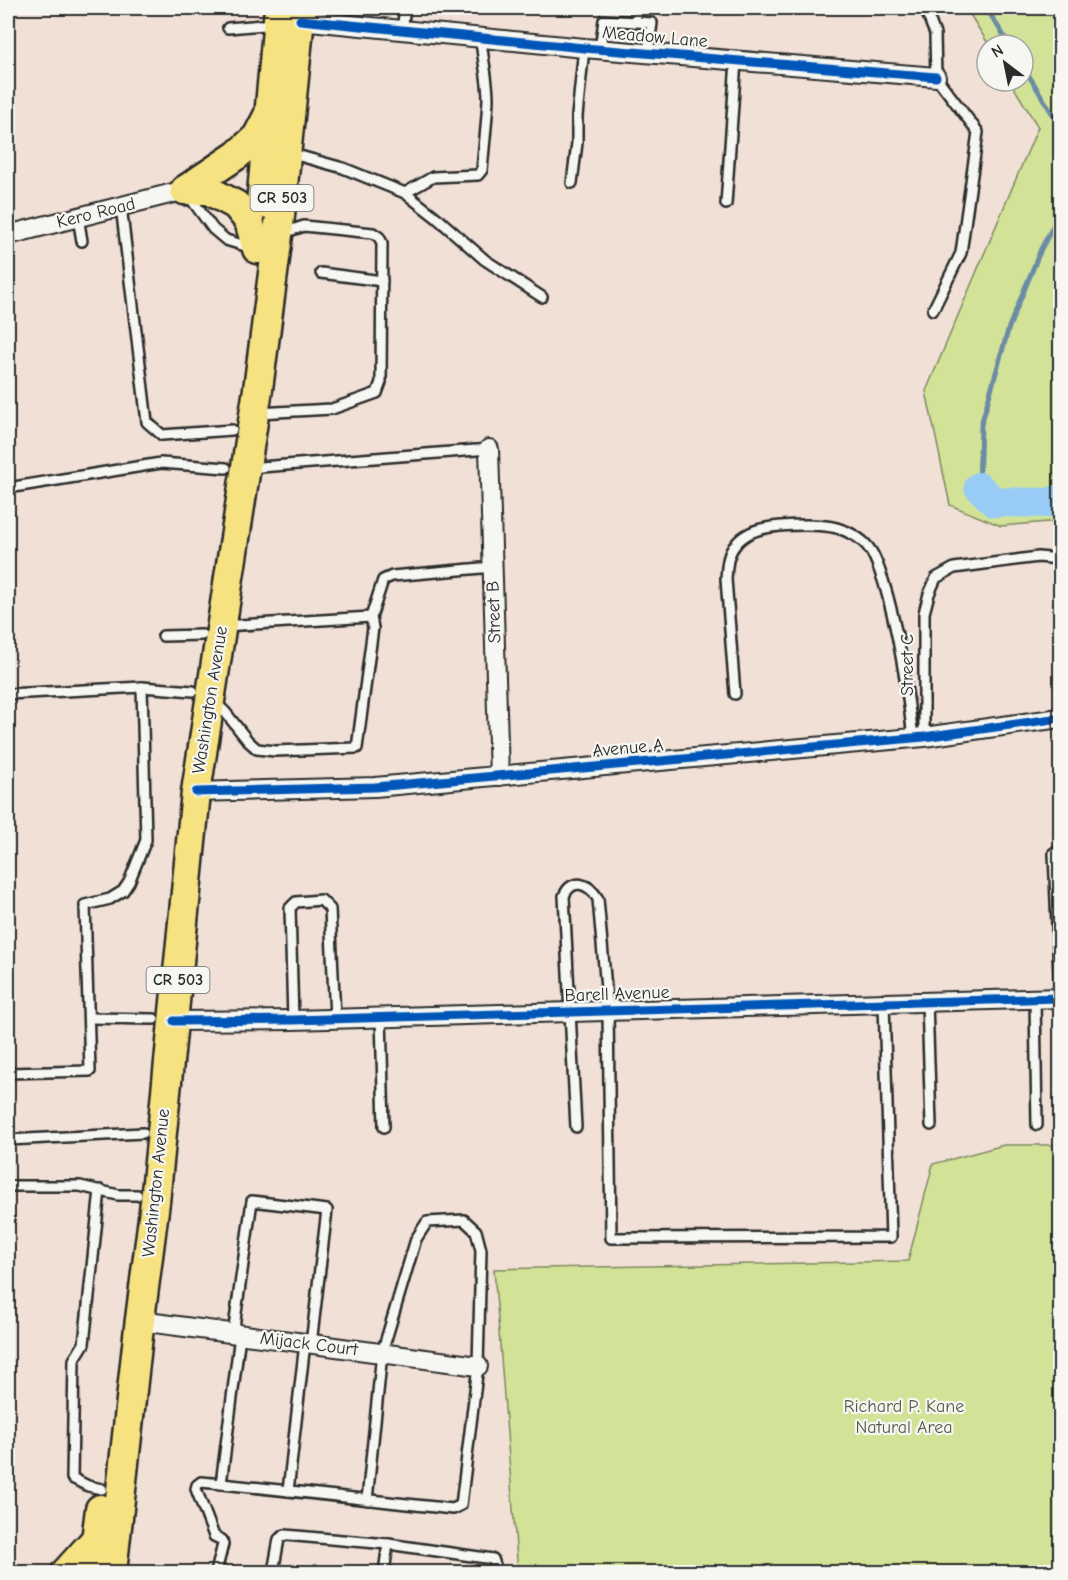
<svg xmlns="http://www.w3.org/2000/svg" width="1068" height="1580" viewBox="0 0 1068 1580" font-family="'Comic Neue',sans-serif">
<rect width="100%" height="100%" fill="#f0e0d6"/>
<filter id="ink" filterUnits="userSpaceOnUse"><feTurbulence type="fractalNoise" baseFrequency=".0167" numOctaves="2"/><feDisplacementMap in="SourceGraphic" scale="12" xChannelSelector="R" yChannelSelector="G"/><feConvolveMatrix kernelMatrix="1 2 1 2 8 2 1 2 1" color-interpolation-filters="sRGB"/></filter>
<g filter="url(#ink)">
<g fill="#d2e397" stroke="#7e8761" stroke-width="1.5">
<polygon points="966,8 1060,8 1060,521 1001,526 950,505 926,391 1038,127 1010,81 1023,81 1023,45 989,45"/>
<polygon points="1004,1145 1060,1145 1060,1572 518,1572 494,1269 908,1261 933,1164"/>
</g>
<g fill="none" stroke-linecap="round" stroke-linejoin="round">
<g stroke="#6c8ca5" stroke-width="5">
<polyline points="986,8 1010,45"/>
<polyline points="1023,66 1060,126"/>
<polyline points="979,487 981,425 1009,327 1041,249 1060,213"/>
</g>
<polyline stroke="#98ccf6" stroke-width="30" points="979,487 994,502 1047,503 1060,499"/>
<defs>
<g id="lane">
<polyline points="925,8 935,34 936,77 978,132 961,253 933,310"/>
<polyline points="635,22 637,8"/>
<polyline points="228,28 275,24"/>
<polyline points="402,30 405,8"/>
<polyline points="600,49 604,20 652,23 648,53"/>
<path d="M289,153L343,168L405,193L433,177L478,175L482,170C484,146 487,122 488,99C488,78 482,58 481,38"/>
<polyline points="572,183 577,143 577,116 584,48"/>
<polyline points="405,193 437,218 485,260 542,297"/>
<polyline points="189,196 213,229 226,240 252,248"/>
<polyline points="726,204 736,61"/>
<polyline points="121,206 147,422 162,435 232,430"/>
<polyline points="78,217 82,241"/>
<polyline points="321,273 382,281"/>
<polyline points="258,413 332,409 377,393 381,382 382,243 379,237 373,233 304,226 283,233"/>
<polyline points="248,468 489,449"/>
<polyline points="8,488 161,463 226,468"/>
<polyline points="371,617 383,580 392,576 493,567"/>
<polyline points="163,636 202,635"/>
<polyline points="8,694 142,687"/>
<path d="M735,694L726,579C727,566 727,554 736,544C739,540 746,535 750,533C767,524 818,523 837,528C848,531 861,538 868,547C876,556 879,570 883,580C899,632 907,685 913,738"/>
<polyline points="214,701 226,713 248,741 257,749 275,751 357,748 373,628 371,617 224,626"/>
<polyline points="924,737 924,613 929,594 936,578 954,568 1038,557 1060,559"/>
<polyline points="1060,998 1054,853 1060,851"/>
<polyline points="1035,999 1037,1125"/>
<polyline points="927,1002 931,1125"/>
<polyline points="381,1017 384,1127"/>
<polyline points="89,1018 154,1019"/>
<polyline points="293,1020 290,908 296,902 321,900 330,909 335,1018"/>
<polyline points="8,1073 90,1071 85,905 110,899 123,891 129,882 146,840 142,687 193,691"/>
<path d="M576,1127L564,896C572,877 589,883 598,899L608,1011L611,1238L891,1237L884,1003"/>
<polyline points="8,1140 143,1133"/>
<polyline points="8,1186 80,1186 118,1195 137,1195"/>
<polyline points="100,1190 84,1344 74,1360 72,1478 88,1486 102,1489"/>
<polyline points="233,1334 252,1201 327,1210 311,1344"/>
<polyline points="221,1484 240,1335"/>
<polyline points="288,1491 305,1343"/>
<path d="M216,1572L223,1544L222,1540L214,1536L196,1489L197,1485L201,1482C285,1490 369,1500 453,1509L461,1505L478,1366L481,1250L476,1231L464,1220L427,1222L416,1239L382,1353L367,1500"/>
<polyline points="273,1572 279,1539 285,1535 388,1544 493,1559 495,1565 494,1572"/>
<polyline points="384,1572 388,1544"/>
</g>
<g id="street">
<polyline points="300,20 584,48 936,77"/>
<polyline points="8,235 185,190"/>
<polyline points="489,449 499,776"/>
<polyline points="196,792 375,787 924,737 1060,718"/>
<polyline points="174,1021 293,1020 1060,998"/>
<polyline points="140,1321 478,1366"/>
</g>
<g id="primary">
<polyline points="185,190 237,155 257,137 269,114"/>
<polyline points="185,190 208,190 236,205 249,221 257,249"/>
<polyline points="261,204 279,8"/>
<polyline points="66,1572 96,1539"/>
<polyline points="92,1572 100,1509"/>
<polyline points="112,1572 139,1327 155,1202 196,792 258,389 278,235 301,8"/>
</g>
</defs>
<use href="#lane" stroke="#2b2b2b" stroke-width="14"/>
<use href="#street" stroke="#2b2b2b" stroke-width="22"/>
<use href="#primary" stroke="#2b2b2b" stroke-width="33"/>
<use href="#lane" stroke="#f6f6f2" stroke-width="9"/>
<use href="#street" stroke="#f6f6f2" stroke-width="18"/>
<use href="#primary" stroke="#f7e281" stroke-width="28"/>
<defs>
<g id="cycleway">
<polyline points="300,20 584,48 936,77"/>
<polyline points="196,792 375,787 924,737 1060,718"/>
<polyline points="174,1021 293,1020 1060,998"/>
</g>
</defs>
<use href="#cycleway" stroke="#f6f6f2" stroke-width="13"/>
<use href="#cycleway" stroke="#0057b8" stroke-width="9"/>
</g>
</g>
<g text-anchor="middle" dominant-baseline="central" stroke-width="4.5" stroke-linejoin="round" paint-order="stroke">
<g fill="#f6f6f2" stroke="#686867" stroke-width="1.5">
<rect x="250.5" y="185" width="63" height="26" rx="4.5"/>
<rect x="146.5" y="967" width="63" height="26" rx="4.5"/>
</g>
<g font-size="16" font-weight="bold" fill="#2b2b2b">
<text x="282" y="198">CR 503</text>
<text x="178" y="980">CR 503</text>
</g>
<g font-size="18" fill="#2b2b2b" stroke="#f6f6f2">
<text transform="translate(655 37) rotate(5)">Meadow Lane</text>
<text transform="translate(96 213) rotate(-14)">Kero Road</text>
<text transform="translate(494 612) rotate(-92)">Street B</text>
<text transform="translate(907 665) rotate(-90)">Street C</text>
<text transform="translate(210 700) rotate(-81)">Washington Avenue</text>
<text transform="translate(628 748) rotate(-5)">Avenue A</text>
<text transform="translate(617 994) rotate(-2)">Barell Avenue</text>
<text transform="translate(156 1183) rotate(-84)">Washington Avenue</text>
<text transform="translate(309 1344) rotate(7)">Mijack Court</text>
</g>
<g font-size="18" fill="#555946" stroke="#f6f6f2">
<text x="904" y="1406">Richard P. Kane<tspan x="904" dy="21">Natural Area</tspan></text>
</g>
</g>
<rect width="1068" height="1580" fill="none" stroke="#f6f6f2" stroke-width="30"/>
<rect x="15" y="15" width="1038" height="1550" fill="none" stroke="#2b2b2b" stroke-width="2" filter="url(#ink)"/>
<g transform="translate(1005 63) rotate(328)"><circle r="28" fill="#f6f6f2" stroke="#a5a5a2" stroke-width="1.5"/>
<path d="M0-4.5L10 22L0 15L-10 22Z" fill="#2b2b2b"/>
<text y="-9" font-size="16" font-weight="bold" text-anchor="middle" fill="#2b2b2b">N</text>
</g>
</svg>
